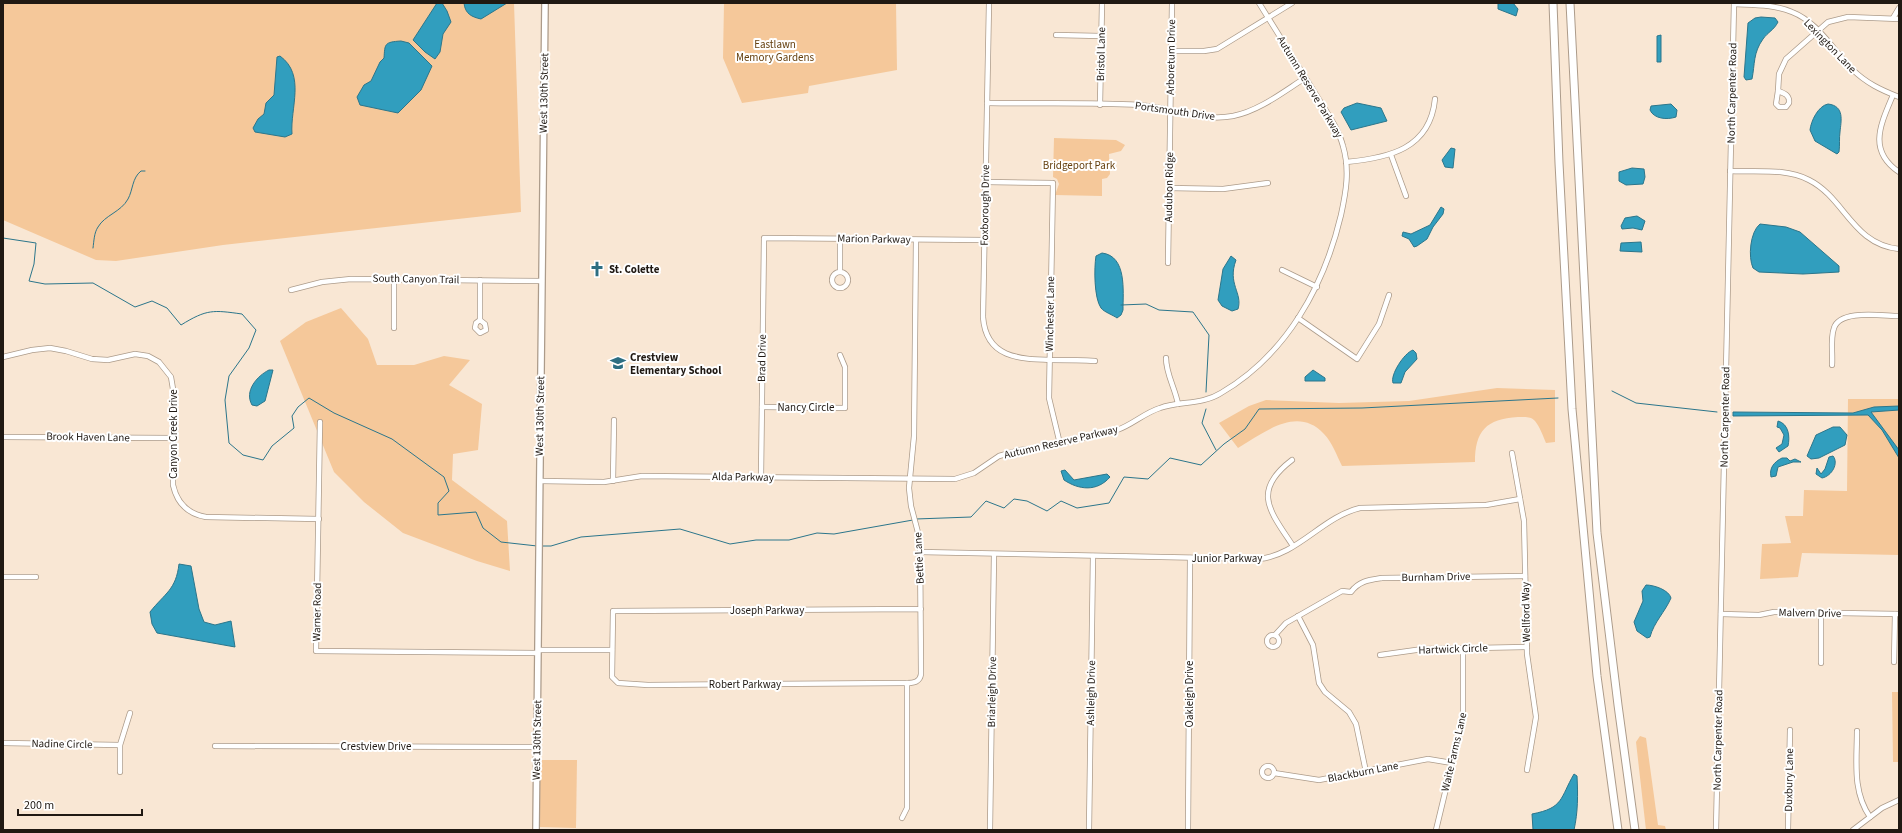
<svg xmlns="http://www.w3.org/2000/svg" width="1902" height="833" viewBox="0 0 1902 833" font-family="'Source Sans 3',sans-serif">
<rect width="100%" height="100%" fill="#f9e7d4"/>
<g fill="#f5c89a">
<polygon points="3,3 514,3 521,212 223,245 116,261 96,260 3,220"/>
<polygon points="724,3 896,3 897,70 809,86 808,93 742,103 723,58"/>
<polygon points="1054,138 1116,140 1125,145 1121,151 1109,154 1110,174 1107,178 1102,179 1102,196 1055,195 1059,184 1057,179 1053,177"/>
<polygon points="341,308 368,339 377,365 414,365 444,356 470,360 449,385 482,404 478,450 453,454 452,480 507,521 510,571 477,561 403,533 364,502 334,472 280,341 306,322"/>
<path d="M1497,388L1555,390V442L1546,443C1543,436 1540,427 1535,421C1531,416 1523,417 1518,417C1486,419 1475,431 1475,462L1342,466C1337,456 1332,442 1324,434C1297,405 1264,433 1238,448L1219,423L1249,406L1266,400L1339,403L1409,401Z"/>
<polygon points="1848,399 1899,399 1899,555 1802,553 1798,577 1760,579 1762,544 1791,543 1785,516 1803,516 1804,490 1847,491"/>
<polygon points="1892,692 1899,692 1899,762 1893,762"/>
<polygon points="1640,736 1646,738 1658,825 1665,826 1666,830 1646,830 1636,742"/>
<polygon points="540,760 577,760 576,828 540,827"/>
</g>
<g fill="#319ebe" stroke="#2c768b">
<polygon points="437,3 442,3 447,11 451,22 443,34 440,52 435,59 425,52 413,40"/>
<path d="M464,3H507L481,19C472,17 465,14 464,3Z"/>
<polygon points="1498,3 1513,3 1518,9 1516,16 1498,9"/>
<path d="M1761,17L1775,18L1778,22C1774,30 1768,32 1763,39C1753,53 1755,64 1752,79L1746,80L1744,77L1748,23L1755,18Z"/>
<polygon points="1661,35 1661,62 1657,62 1657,36"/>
<path d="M401,41L409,43L432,66L421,90L398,113L360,105L357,97L364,85L371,81L380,62L384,58C385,44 384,42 401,41Z"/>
<path d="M280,56C306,75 290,108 292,134L285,137L255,132L253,128L258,119L264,114L266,103L274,95L277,57Z"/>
<polygon points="1357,103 1381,108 1387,121 1351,130 1341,112 1344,108"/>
<path d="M1671,104L1677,110L1676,117C1667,120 1654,119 1650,110L1651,106Z"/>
<path d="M1828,104C1845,106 1841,121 1840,132C1839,138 1840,145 1839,152L1837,154L1815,141L1810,130C1811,121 1818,106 1828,104Z"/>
<polygon points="1451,148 1455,149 1453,168 1445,167 1442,160"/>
<polygon points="1632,168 1644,169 1645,177 1643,184 1626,185 1619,181 1619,172"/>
<polygon points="1441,207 1444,209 1443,214 1433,227 1427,239 1417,246 1414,247 1409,239 1402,236 1403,232 1411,234 1430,225"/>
<polygon points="1637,216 1645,221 1642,230 1633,228 1622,229 1621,226 1625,218"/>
<path d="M1760,224L1786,227L1800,232L1839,266V272L1803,274L1759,272L1753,268C1748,257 1750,232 1760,224Z"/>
<polygon points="1641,242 1642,252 1620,251 1621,243"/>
<path d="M1102,253C1127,256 1123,291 1123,310L1121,315L1117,318C1113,315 1104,312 1101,308C1094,298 1094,268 1096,256Z"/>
<path d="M1231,256L1236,260C1227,284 1243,293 1238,309L1232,311L1222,306L1218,300L1223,269Z"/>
<path d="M1413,350L1416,353L1417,359L1405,372L1401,383H1393C1390,375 1404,353 1413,350Z"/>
<path d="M269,370H273L265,401L257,406L252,405C244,391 257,376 269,370Z"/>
<polygon points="1313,370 1325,378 1325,381 1305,381 1305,377"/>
<polygon points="1899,406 1899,410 1871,412 1899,450 1899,458 1882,430 1868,415 1733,416 1733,412 1853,413 1874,407"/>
<path d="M1778,421C1789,424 1790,437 1788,446L1779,452L1776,448L1782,444L1784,435L1780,428L1777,427Z"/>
<polygon points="1833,427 1840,427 1847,435 1845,445 1819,458 1811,459 1807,456 1816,435"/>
<path d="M1833,456C1839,463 1832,476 1822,478L1816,474L1817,468L1821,474L1825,469L1829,457Z"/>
<path d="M1782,458H1787L1790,461L1795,459L1801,462H1793L1778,467L1776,476L1771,477C1769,468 1774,462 1782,458Z"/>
<path d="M1065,470L1074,480L1107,474L1110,477C1097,492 1079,490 1064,480L1061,471Z"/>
<path d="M179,564L191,566L199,609L204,622L215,625L231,621L235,647L157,633L152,624L150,612C165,593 176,590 179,564Z"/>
<path d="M1646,585C1654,585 1669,590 1671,598C1665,612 1654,622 1650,637L1647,638L1637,631L1634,622L1643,601L1642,591Z"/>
<path d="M1574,774L1577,776C1578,795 1578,812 1574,830H1533L1532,814C1564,808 1560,798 1574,774Z"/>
</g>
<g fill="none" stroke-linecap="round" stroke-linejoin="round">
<g stroke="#2c768b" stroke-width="1">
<path d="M3,238L36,243L34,264L29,281L45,284L93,283L135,307L152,301L167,308L181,325C207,309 213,310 242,314L256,330L249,348L229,376L225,400L229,443L243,455L263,460L272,446L294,428L292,416L298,407L309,398L334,413L392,439L444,477L449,491L438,503V515L476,512L483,528L501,542L537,546"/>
<path d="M93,248C94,241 94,233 98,227C105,215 121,212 128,199C133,190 132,178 141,171H145"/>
<polyline points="1121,305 1146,304 1159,310 1193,312 1209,335 1206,392"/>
<polyline points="1612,391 1636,403 1717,412"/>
<polyline points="1206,409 1202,423 1216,450"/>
<polyline points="916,519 971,517 986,501 1004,508 1014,499 1027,501 1047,511 1061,501 1077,508 1109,503 1124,477 1148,479 1170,458 1201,465 1224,444 1245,429 1259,409 1362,408 1558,398"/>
<polyline points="542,546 551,546 581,537 680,529 730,544 756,540 789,540 817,533 834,534 913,520"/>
</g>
<defs>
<g id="minor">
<path d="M989,3L983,317C986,358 1019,359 1051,360C1066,360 1080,360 1095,361"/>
<path d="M1734,4C1754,5 1773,4 1792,12C1818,22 1833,50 1852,69C1866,83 1881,90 1899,97"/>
<polyline points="1893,18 1899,8"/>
<polyline points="1056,35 1101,36"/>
<polyline points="1171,51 1204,51 1217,49 1292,3"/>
<polyline points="1778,91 1779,74 1786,59 1828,22 1848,17 1899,19"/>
<path d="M1778,91C1784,93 1790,95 1789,103L1786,107H1779L1776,104Z"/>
<path d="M1893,95C1881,124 1867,150 1899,172"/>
<path d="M987,103C1038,104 1089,102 1139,105C1171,107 1200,122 1233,116C1259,111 1283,92 1305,78"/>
<polyline points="1100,105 1102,3"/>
<polyline points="1391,155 1406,196"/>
<path d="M1346,162C1389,158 1430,149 1435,99"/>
<path d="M1730,171C1756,172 1786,168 1809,180C1845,198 1852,244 1899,249"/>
<polyline points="986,182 1053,183 1049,398 1060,444"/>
<polyline points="1169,188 1223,189 1268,183"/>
<path d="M916,240L914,436L909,488L911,506L920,540L921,674C920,682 914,683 907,683L648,685L618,683L612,677L613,611L921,609"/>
<polyline points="1168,263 1172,3"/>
<polyline points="1282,270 1317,287"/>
<polyline points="840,272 840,238"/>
<circle cx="840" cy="280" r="8"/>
<polyline points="291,290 322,282 351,279 542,281"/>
<polyline points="1298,318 1357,359 1379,324 1389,295"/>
<polyline points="480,320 485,324 486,330 480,333 475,328 476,323 480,320 480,280"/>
<polyline points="394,328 394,279"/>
<path d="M3,357L32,350L50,348L66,351L92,359L108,360L135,354L148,356L159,362L171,377L173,389V485C177,503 188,514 206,517L319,519"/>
<path d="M1166,358C1166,374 1175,388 1178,404"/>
<path d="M1832,365C1833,354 1830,339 1834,328C1840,309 1882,316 1899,316"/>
<polyline points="762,407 845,408 845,367 840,355"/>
<polyline points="320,422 316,651 538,653"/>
<polyline points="3,437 173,438"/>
<polyline points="1512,453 1524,521 1527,654 1536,717 1527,770"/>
<path d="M1292,460C1251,491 1270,511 1293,546"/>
<polyline points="761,478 764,238 985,240"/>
<path d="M540,481L604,482L642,476L955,479L974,473L999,456L1020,450L1040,448L1117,430C1132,425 1144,413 1160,408C1180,401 1202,405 1221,393C1286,355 1324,287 1341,215C1346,192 1350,170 1343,146C1338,127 1325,110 1315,93C1296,63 1278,33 1259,3"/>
<polyline points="613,481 614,420"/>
<path d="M920,552L1258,559C1297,556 1322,517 1360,508L1486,505L1520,499"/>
<polyline points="3,577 36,577"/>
<polyline points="1721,614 1759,615 1774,612 1899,614"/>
<polyline points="1298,616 1313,645 1319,683 1325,692 1349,712 1356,724 1366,772"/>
<path d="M1275,635L1286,623L1342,591L1351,592C1359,581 1369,580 1382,578L1525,576"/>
<circle cx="1273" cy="641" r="6"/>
<polyline points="538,650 612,650"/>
<polyline points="1380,655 1423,649 1527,647"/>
<polyline points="1894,662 1895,614"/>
<polyline points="1821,663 1821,613"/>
<path d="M1857,731C1857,761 1852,791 1870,817"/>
<polyline points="3,743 120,745"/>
<polyline points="215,746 536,747"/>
<circle cx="1268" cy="772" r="6"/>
<polyline points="120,772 120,745 130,713"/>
<polyline points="1274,773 1319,780 1428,759 1452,763"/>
<polyline points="902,818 907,808 907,683"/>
<polyline points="990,830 994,554"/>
<polyline points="1089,830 1093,556"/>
<polyline points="1188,830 1190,558"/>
<polyline points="1436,830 1463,718 1463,648"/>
<polyline points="1716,830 1734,3"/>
<polyline points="1788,830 1790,730"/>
<polyline points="1853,830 1882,808 1899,800"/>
</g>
<polyline id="major" points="536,830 545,3"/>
<g id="highway">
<polyline points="1553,3 1559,163 1572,409 1597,676 1618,830"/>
<polyline points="1570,3 1597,533 1618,705 1635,830"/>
</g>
</defs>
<use href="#minor" stroke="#ac9b8a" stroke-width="6"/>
<use href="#major" stroke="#ac9b8a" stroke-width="8"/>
<use href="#highway" stroke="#ac9b8a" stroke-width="9"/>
<use href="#minor" stroke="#fff" stroke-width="4.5"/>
<use href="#major" stroke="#fff" stroke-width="5.5"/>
<use href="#highway" stroke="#fff" stroke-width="7"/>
</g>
<defs>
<symbol id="church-bare" viewBox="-9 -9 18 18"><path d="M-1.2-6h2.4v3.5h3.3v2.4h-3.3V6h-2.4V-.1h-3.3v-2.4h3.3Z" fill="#2d6e82" stroke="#fff" stroke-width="2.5" paint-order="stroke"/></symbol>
<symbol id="school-bare" viewBox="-9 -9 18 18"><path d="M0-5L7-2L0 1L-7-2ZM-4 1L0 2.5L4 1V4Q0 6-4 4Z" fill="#2d6e82" stroke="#fff" stroke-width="2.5" paint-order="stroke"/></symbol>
</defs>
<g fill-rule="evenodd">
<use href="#church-bare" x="586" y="258" width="22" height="22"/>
<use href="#school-bare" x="607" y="352" width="22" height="22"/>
</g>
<g text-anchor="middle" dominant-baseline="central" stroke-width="4" stroke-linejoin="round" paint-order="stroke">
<g font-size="11" fill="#653f0d" stroke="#fff">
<text x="775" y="44">Eastlawn<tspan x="775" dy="13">Memory Gardens</tspan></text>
<text x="1079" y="165">Bridgeport Park</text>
</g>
<g font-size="11" fill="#201913" stroke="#fff">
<text transform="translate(1830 46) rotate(46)">Lexington Lane</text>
<text transform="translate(1101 54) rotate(-89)">Bristol Lane</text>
<text transform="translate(1171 57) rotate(-89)">Arboretum Drive</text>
<text transform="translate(1310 87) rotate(59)">Autumn Reserve Parkway</text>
<text transform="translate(544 93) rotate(-89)">West 130th Street</text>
<text transform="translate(1732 93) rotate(-89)">North Carpenter Road</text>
<text transform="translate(1175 111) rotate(8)">Portsmouth Drive</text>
<text transform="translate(1169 187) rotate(-89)">Audubon Ridge</text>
<text transform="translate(985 205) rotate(-89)">Foxborough Drive</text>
<text transform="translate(874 239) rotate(1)">Marion Parkway</text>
<text transform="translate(416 279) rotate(1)">South Canyon Trail</text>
<text transform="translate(1050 314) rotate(-89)">Winchester Lane</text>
<text transform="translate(762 358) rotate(-89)">Brad Drive</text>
<text x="806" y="407">Nancy Circle</text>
<text transform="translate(540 416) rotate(-89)">West 130th Street</text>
<text transform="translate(1725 417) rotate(-89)">North Carpenter Road</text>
<text transform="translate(173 434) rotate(-90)">Canyon Creek Drive</text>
<text transform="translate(88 437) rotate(1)">Brook Haven Lane</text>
<text transform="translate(1061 442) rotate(-13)">Autumn Reserve Parkway</text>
<text transform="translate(743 477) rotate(1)">Alda Parkway</text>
<text transform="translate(919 558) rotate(-93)">Bettie Lane</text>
<text x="1227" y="558">Junior Parkway</text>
<text transform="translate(1436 577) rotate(-1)">Burnham Drive</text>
<text x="767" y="610">Joseph Parkway</text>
<text transform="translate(317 612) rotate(-89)">Warner Road</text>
<text transform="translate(1526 612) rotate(-91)">Wellford Way</text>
<text transform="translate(1810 613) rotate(1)">Malvern Drive</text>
<text transform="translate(1453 649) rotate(-2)">Hartwick Circle</text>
<text x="745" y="684">Robert Parkway</text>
<text transform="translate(992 692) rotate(-89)">Briarleigh Drive</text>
<text transform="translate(1091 693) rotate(-89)">Ashleigh Drive</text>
<text transform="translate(1189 694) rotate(-90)">Oakleigh Drive</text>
<text transform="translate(537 740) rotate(-89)">West 130th Street</text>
<text transform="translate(1718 740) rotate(-89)">North Carpenter Road</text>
<text transform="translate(62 744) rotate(1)">Nadine Circle</text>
<text x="376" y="746">Crestview Drive</text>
<text transform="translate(1454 752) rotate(-77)">Waite Farms Lane</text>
<text transform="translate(1363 772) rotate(-11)">Blackburn Lane</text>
<text transform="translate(1789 780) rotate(-89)">Duxbury Lane</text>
</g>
<g font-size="11" font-weight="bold" fill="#201913" stroke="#fff" text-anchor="start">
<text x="609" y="269">St. Colette</text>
<text x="630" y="357">Crestview<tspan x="630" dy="13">Elementary School</tspan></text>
</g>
</g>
<rect width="1902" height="833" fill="none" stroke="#201913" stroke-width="8"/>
<path d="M18 809v6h124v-6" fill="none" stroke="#201913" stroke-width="2"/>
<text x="24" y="809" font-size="12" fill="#201913" stroke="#ffffff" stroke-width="3" paint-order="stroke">200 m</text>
</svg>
